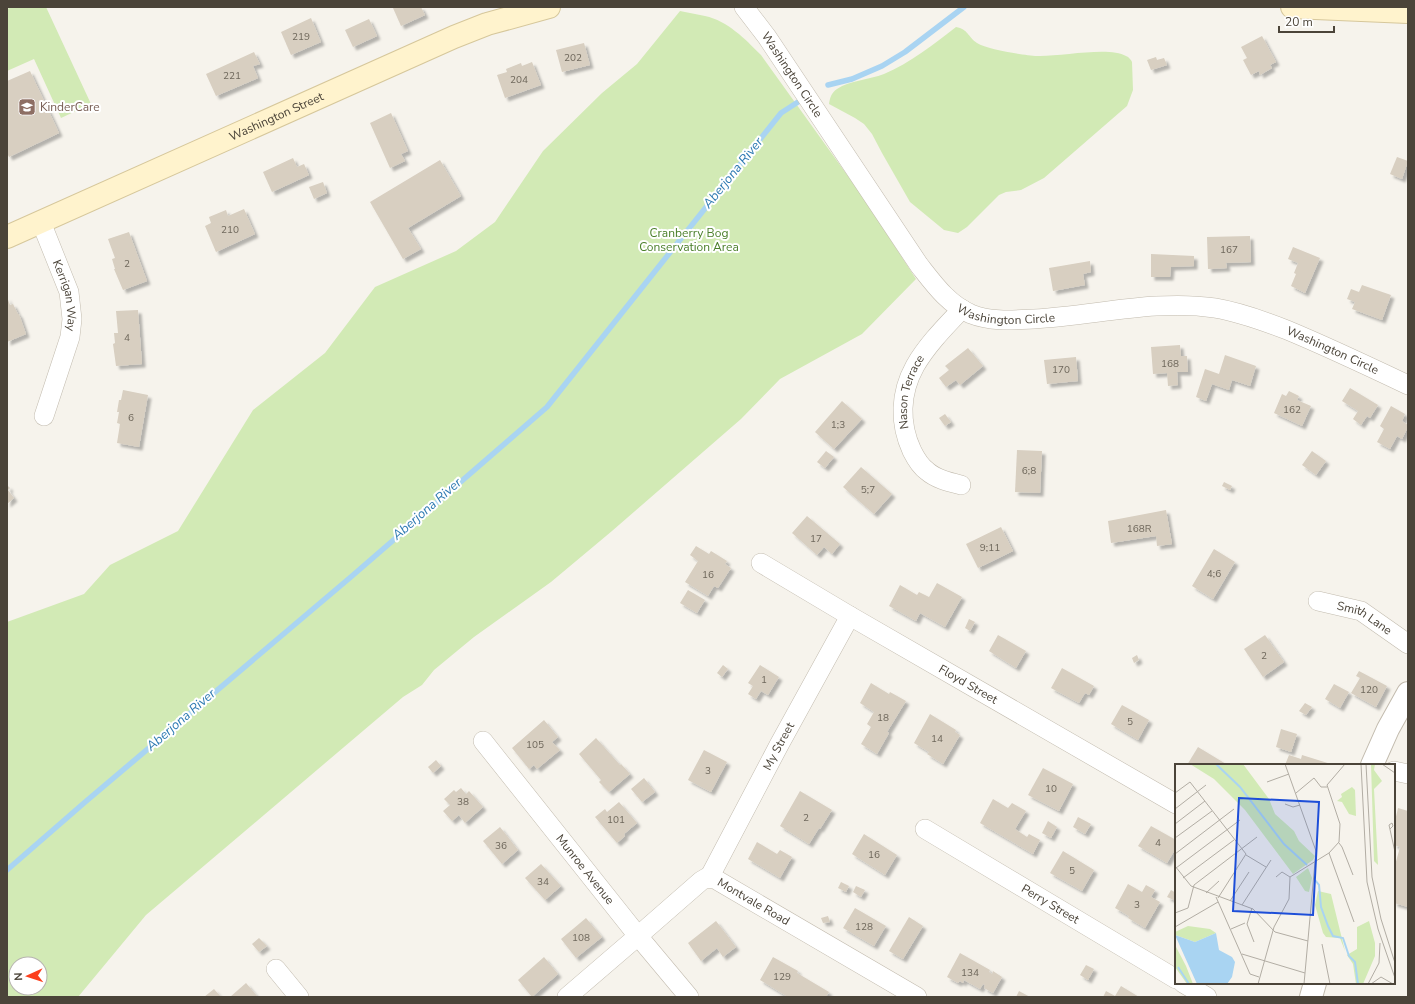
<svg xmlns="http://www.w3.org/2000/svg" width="1415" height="1004" viewBox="0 0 1415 1004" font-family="'Nunito Sans',sans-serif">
<defs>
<filter id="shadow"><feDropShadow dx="3.5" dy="3.5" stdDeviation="1" flood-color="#0004"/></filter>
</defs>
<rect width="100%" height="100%" fill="#f6f3ec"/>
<g fill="#d2eab5" fill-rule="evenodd">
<polygon points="12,7 46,7 91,104 61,118 34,59 7,71 7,9"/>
<path d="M680,11C688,13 697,14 705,16C728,21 745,39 761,55L863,197L916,279L862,334L780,379L741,419L612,531L551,582L474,637L434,670L422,685L403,697L146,915L78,997H7V622L84,594L110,565L178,531L253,410L325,353L375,287L456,251L495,222L543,151L602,93L637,64ZM16,964H40V988H16Z"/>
<path d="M956,27C968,29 968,37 977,43C988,50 1024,55 1037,56C1059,57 1109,46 1126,56C1129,57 1131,60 1132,62L1133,90L1127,106L1044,178L1021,190L1006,192L999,195L967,227L958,233L944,230L910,202L882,153L872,134L864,124L855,118L829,104C830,98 831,93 837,89C850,80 869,80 884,74C910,63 934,44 956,27Z"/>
</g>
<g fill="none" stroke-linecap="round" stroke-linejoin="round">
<g stroke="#a9d4f2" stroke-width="5.5">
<polyline points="828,85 852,79 882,66 905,52 964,7"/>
<polyline points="7,870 84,803 352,576 547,407 781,113 798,102"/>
</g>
</g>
<g fill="#d8cfc1" filter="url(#shadow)">
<polygon points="395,7 421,7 425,15 401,26 393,8"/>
<polygon points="311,18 321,42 291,55 281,32"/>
<polygon points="369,19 377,36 353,47 345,30"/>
<polygon points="1262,36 1276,62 1270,65 1272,68 1260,75 1259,71 1251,75 1243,60 1247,58 1241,47"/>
<polygon points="584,43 590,65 562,72 556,50"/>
<polygon points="254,52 260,64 253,66 258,78 216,96 206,74"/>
<polygon points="1156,57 1157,60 1164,58 1167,65 1151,70 1147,60"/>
<polygon points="532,62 541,85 505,98 497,75 507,72 506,69 521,63 522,66"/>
<polygon points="30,71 59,133 9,157 7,153 7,81"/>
<polygon points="391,113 408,151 401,154 405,161 390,168 370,123"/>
<polygon points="1397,157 1408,161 1402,179 1390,174"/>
<polygon points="293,158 297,167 304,164 309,175 272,192 263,172"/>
<polygon points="440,160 461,196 408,228 421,249 403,259 370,202"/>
<polygon points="323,182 327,193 314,199 309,187"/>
<polygon points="244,209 255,234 216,252 205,226 211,223 209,217 226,210 228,216"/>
<polygon points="129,232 147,281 123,290 114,269 115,269 112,259 115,258 108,239"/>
<polygon points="1250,236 1251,262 1226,263 1227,268 1208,269 1207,237"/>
<polygon points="1293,247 1320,258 1305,293 1291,286 1296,274 1294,273 1298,263 1288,259"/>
<polygon points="1151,254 1194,256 1194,266 1171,267 1170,277 1151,277"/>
<polygon points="1090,261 1091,272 1083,274 1085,285 1053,291 1049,268"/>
<polygon points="1362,285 1391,295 1382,320 1352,309 1355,302 1347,299 1351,289 1359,292"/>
<polygon points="7,297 10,305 13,304 18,314 19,314 26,334 7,342"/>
<polygon points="138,310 142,364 116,366 113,344 115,343 114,333 118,333 116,311"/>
<polygon points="1180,345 1181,356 1187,356 1188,372 1177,372 1178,385 1168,386 1167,373 1153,374 1151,347"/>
<polygon points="968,348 983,366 960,385 956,380 946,387 939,378 949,370 945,366"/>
<polygon points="1225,355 1256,366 1250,386 1232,380 1229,390 1212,384 1206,401 1196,397 1205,369 1219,374"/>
<polygon points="1076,357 1078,381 1047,384 1044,360"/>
<polygon points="1350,388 1378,405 1370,418 1367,416 1361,425 1353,419 1358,411 1342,401"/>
<polygon points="123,390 148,395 139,447 117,443 120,424 117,423 119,412 117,412 119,400 121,400"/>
<polygon points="1289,391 1299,396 1297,400 1311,406 1302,426 1274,413 1282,394 1286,396"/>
<polygon points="842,401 862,419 834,449 815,432"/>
<polygon points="1391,406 1405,414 1402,421 1408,425 1408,427 1402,439 1397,436 1390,449 1377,442 1384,429 1380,426"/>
<polygon points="945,414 951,422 945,426 939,418"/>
<polygon points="1017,450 1042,451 1040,493 1015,492"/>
<polygon points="826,451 834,457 825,468 817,462"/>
<polygon points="1312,451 1326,461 1316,475 1302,465"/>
<polygon points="861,467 892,494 874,514 843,487"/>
<polygon points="1224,482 1232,486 1230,490 1222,486"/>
<polygon points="7,485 10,488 8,490 14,498 7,504"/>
<polygon points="1166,510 1172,544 1157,546 1156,536 1111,543 1108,521"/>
<polygon points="807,516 840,544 832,554 824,547 817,555 792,533"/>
<polygon points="1001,527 1013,551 978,568 966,544"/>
<polygon points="696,546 709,554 711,551 727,561 725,564 731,568 718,588 714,586 708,596 685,582 698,561 690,555"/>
<polygon points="1214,549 1235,562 1213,599 1192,586"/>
<polygon points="937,583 962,597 945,627 920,613 916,621 889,606 900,585 917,595 919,592 929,597"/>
<polygon points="688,590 705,600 697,613 680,603"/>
<polygon points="969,619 975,622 970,631 965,628"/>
<polygon points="998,635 1026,651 1016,668 989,651"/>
<polygon points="1265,635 1284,662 1263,677 1244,649"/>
<polygon points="1137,655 1139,660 1134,663 1132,658"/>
<polygon points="723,665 728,669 722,677 717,673"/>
<polygon points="760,665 779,677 768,695 761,691 756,699 748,694 753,686 748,683"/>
<polygon points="1062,668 1094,686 1089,695 1085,693 1079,703 1051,688"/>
<polygon points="1359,671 1387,686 1376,707 1351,693 1360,678 1356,676"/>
<polygon points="871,683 889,694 890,692 906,701 887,732 889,733 877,754 861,744 871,727 867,724 874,712 860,703"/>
<polygon points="1334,684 1349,692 1340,708 1325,699"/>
<polygon points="1305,703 1312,707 1306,715 1299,711"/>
<polygon points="1122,705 1149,720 1138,740 1111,724"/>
<polygon points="930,714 956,730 955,732 960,735 943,764 927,754 929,752 914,743"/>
<polygon points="544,720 558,737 552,742 560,750 537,769 534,765 529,769 512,748"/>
<polygon points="1281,729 1297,734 1291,752 1276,747"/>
<polygon points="596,738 620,765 621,764 630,774 609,792 599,782 601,780 579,754"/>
<polygon points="1198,747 1226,764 1225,765 1187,765"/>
<polygon points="704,750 727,762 711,792 688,780"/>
<polygon points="1289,755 1301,759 1302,755 1334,765 1285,765"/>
<polygon points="436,760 441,766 433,773 428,767"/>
<polygon points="1043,768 1073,784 1059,811 1028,795"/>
<polygon points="644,778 655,792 642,802 631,789"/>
<polygon points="461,788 466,794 469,791 483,807 465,823 459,815 452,821 443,811 450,805 444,799 454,790 456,792"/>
<polygon points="800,791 832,810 820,829 819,828 809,844 780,826"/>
<polygon points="993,799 1008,808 1012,803 1026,811 1015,829 1027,837 1029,834 1040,840 1033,854 980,823"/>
<polygon points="619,802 637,823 624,834 625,836 617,843 595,817 605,809 607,812"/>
<polygon points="1398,808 1408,811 1408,907 1394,903 1394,869 1400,847 1394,845 1394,825"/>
<polygon points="1078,817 1091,824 1085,834 1073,827"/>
<polygon points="1048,821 1057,827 1051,838 1042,833"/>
<polygon points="1151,826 1176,840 1176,848 1167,863 1138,846"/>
<polygon points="500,827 518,850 502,864 483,841"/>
<polygon points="864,834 897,855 885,875 852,854"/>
<polygon points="757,842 777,854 780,850 792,857 780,878 748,859"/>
<polygon points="1063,851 1094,870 1082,891 1050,873"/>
<polygon points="541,864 561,886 545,900 525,878"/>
<polygon points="841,882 849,886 846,892 838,888"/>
<polygon points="1128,884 1142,892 1146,885 1155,890 1151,897 1160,902 1145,928 1128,918 1129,916 1115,908"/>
<polygon points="856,886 865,890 861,897 853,892"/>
<polygon points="1171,890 1176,893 1176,901 1167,897"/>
<polygon points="855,908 886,926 874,946 843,928"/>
<polygon points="828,916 830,922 823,923 821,918"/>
<polygon points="909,917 923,926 903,959 889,951"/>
<polygon points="586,918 602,937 576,958 561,939"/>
<polygon points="716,921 736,947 723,957 717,948 701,961 688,943"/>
<polygon points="259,938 267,946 259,952 252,944"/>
<polygon points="960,953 990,970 989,972 992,974 993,971 1002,977 993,993 984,988 985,985 983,984 980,989 964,980 963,983 960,981 958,983 947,977"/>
<polygon points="544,957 558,974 532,997 518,980"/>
<polygon points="773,957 798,971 797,973 829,992 826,997 788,997 760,980"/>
<polygon points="1086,965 1094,969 1088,980 1080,975"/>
<polygon points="246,983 257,996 256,997 230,997"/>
<polygon points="1121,986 1139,997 1103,997 1106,991 1115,996"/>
<polygon points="214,989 221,997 204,997"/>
<polygon points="1019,991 1030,997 1016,997"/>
</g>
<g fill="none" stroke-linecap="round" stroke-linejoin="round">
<defs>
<g id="minor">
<path id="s1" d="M744,7L767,37L919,265C934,284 948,304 971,314C991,322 1013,320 1034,319C1094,316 1155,299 1215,308C1239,312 1264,321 1287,330C1328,347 1368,366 1408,385"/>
<path id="s2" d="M41,222L69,292L72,319L70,337L44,416"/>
<path id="s3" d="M961,485C949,482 936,479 927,471C920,466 916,459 912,451C899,423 900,393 915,366C927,345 945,327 962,309"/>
<path id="s4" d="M761,563L850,616L1176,804"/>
<path id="s5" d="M1318,601L1361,611L1408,644"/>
<path id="s6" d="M483,741L638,936L689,997"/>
<polyline points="1394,771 1408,774"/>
<path id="s7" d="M925,829L1176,979"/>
<path id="s8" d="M709,878L779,745L850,616"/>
<polyline points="276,969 299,997"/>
<polyline points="1183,983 1207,997"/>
<path id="s9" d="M567,997L638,936L701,881L706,878L715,879L917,997"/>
</g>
<g id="tertiary">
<polyline points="1372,765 1388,729 1408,693"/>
<polyline points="1311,997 1315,983"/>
</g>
<g id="secondary">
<polyline points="1292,7 1408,12"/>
<path id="s10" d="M7,237L454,37L487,24L549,7"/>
</g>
</defs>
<use href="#minor" stroke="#c2bbae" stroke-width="20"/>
<use href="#tertiary" stroke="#c2bbae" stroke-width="24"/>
<use href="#secondary" stroke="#d6c79b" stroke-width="24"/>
<use href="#minor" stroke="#fff" stroke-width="19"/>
<use href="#tertiary" stroke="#fff" stroke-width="22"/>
<use href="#secondary" stroke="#fff3cd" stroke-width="22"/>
</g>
<defs>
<symbol id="school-square" viewBox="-11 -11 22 22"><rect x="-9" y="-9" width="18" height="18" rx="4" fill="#8d6e63" stroke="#fff"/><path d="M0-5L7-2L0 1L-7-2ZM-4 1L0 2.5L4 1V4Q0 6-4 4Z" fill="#fff"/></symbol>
</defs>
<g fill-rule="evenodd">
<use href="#school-square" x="17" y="97" width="20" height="20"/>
</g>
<g text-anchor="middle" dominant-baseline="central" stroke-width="4" stroke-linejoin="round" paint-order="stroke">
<g font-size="10" fill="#6e675b">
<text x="301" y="37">219</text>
<text x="573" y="58">202</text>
<text x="232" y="76">221</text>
<text x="519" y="80">204</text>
<text x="230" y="230">210</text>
<text x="1229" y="250">167</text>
<text x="127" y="264">2</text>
<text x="127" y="338">4</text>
<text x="1170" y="364">168</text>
<text x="1061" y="370">170</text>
<text x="1292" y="410">162</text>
<text x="131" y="418">6</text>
<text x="838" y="425">1;3</text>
<text x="1029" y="471">6;8</text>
<text x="868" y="490">5;7</text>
<text x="1139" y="529">168R</text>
<text x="816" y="539">17</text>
<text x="990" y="548">9;11</text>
<text x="1214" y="574">4;6</text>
<text x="708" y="575">16</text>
<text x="1264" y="656">2</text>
<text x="764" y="680">1</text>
<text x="1369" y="690">120</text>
<text x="883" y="718">18</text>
<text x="1130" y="722">5</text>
<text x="937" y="739">14</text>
<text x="535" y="745">105</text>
<text x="708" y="771">3</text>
<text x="1051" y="789">10</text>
<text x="463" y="802">38</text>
<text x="806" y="818">2</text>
<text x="616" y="820">101</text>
<text x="1158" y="843">4</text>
<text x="501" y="846">36</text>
<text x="874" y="855">16</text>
<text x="1072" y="871">5</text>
<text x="543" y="882">34</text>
<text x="1137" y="905">3</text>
<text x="864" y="927">128</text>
<text x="581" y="938">108</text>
<text x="970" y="973">134</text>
<text x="782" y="977">129</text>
</g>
<g font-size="12" fill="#4b4439" stroke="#fff">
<text stroke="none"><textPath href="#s1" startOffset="83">Washington Circle</textPath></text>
<text stroke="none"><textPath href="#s10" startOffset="295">Washington Street</textPath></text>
<text stroke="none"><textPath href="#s2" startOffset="78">Kerrigan Way</textPath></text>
<text stroke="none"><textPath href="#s1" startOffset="419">Washington Circle</textPath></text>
<text stroke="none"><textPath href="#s1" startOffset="755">Washington Circle</textPath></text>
<text stroke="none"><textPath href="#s3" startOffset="124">Nason Terrace</textPath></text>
<text stroke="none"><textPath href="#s5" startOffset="50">Smith Lane</textPath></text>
<text stroke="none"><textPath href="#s4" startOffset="240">Floyd Street</textPath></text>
<text stroke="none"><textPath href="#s8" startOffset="149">My Street</textPath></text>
<text stroke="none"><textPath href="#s6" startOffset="164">Munroe Avenue</textPath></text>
<text stroke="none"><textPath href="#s9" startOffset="237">Montvale Road</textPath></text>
<text stroke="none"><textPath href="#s7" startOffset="146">Perry Street</textPath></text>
</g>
<g font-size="12" fill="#785e54" stroke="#fff" text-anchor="start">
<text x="40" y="107">KinderCare</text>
</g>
<g font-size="12" fill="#4a7f2a" stroke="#fff">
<text x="689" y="233">Cranberry Bog<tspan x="689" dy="14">Conservation Area</tspan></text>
</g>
<g font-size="13" font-style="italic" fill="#2e7ab2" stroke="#fff">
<text transform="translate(733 173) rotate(-51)">Aberjona River</text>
<text transform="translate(427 509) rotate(-41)">Aberjona River</text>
<text transform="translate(181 720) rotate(-41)">Aberjona River</text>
</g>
</g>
<g transform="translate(1175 764)">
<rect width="220" height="220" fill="#f6f3ec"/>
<path d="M15,0H68L94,35L100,50L119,67L124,77L140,92L138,96L118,110L70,46L39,15ZM196,0H200L199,6L207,17L199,25L203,101L199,97ZM177,23L180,26L181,52L174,50L167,38L162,37L167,33L166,30ZM133,104L137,114L134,128L130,127L121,113ZM143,127L156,130L170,187L165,174L151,173L148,169L140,141ZM194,157L200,179V192L188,220H181L178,200L172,191L182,185V163ZM13,162L35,165L41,169L20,178L0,171V168ZM0,181L11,202L18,220H12L0,203Z" fill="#d2eab5"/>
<path d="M41,169L44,186L57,193L60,198L57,213L52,220H22L0,171L20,178Z" fill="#a9d4f2"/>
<path fill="none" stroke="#a9d4f2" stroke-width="2" d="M41,0L65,23L109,80L132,101M140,116L144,121L146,143L153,162L158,172L168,174L174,192L180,198L183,220M3,203L14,220"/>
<path fill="none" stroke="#b2ada4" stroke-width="1" d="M110,0L141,87L129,220M186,0L192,118L203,165L220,214M191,0L197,113L206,155L220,199M207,0L220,9M92,18L114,10M0,29L15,18L71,90L43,134M121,29L139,14L146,23H152M110,40L118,43L125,41M0,45L31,21M0,60L30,37M215,65L218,62L217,59L214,61L220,88M0,74L37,47M164,79L167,83L178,111M154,89L179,158M0,90L59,45M71,91L91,103M0,102L16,122L78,145L100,168L133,177M1,104L65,56M101,113L107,108L115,113M8,114L59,76M31,129L44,117M41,133L75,210L84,213M55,137L74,108M67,141L96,96M77,144L72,160L79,178M0,149L13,144L19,121L82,73M0,163L43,138M56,165L70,159M147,180L155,220M67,190L130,209M83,220L99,163L114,135L115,113L154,89L164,78L165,60L152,21L170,0M193,220L204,199L205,179M196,220L206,213L218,220"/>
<path fill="#1d4ed8" fill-opacity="0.15" stroke="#1d4ed8" stroke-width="2" d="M64,34L144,38L138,151L58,147Z"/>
<rect width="220" height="220" fill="none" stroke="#4b4439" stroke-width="2"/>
</g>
<rect width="1415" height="1004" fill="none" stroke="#4b4439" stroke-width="16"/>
<g transform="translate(28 976) rotate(267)"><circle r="19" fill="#ffffff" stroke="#b7b4b0"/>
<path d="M0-3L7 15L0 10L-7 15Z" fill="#fc3f1d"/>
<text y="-6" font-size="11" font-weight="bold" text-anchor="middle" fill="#4b4439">N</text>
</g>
<path d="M1279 26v6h55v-6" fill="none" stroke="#4b4439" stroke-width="2"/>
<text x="1285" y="26" font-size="12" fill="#4b4439" stroke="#ffffff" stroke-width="3" paint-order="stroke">20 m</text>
</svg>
